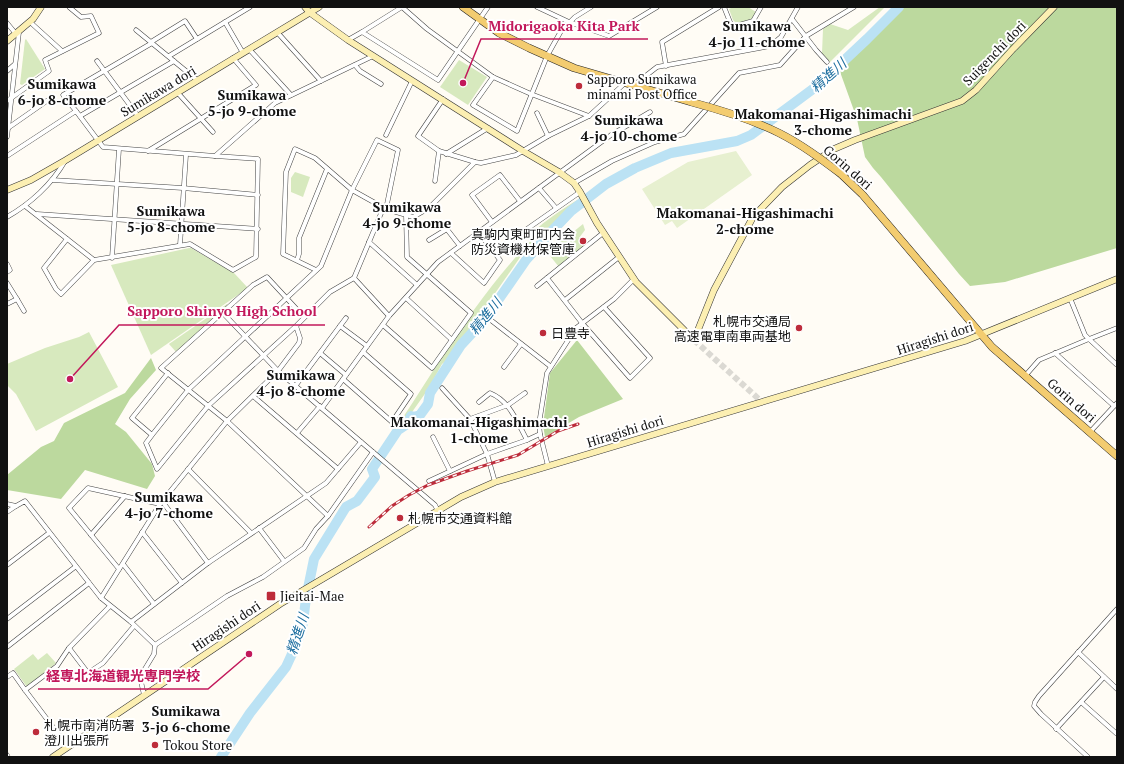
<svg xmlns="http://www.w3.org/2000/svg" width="1124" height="764" viewBox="0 0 1124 764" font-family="'PT Serif','Noto Sans JP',serif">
<rect width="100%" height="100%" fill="#fffcf5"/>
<g fill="#d7e9be">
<polygon points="733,7 748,7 756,12 752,19 737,24 733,20 729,9"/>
<polygon points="880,7 885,7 830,62 822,53 823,29 830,24 848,30"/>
<polygon points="26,39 45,69 22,85 20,84 25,40"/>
<polygon points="459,60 487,77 468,105 440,87"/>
<polygon points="295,172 310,177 303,197 291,192 291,178"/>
<path d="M579,199L580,201L528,246L450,358L442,364L429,388L381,456L378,453C402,421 422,387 444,354C470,313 500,273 534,237L532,233C546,220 562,209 579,199Z"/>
<polygon points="583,224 585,230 579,238 586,246 559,267 546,251 560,238 567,237"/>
<polygon points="189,248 191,248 234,273 248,288 151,355 111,265"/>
<polygon points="227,304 229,307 177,353 169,344"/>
<polygon points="89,332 118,387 36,431 16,394 7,385 7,364 45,348 79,337"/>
<polygon points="47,653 56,663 27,687 14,669 33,654 38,660"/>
</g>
<g fill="#bcd99e">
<polygon points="902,7 1117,7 1117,248 1005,282 970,286 959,274 881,177 873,168 865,157 857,119 839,69"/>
<polygon points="577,340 623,399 579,417 545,437 543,425 550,373"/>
<polygon points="151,358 156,370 130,399 115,424 126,432 152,464 155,476 147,489 85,470 61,499 7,490 7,475 41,447 54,441 64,423 125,393"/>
</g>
<polygon fill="#e7f0d0" points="736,151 752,175 677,228 672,221 665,225 642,189 688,162"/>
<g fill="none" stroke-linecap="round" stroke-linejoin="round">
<polyline stroke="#bbe2f4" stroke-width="10" points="221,757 250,713 286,667 297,643 303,623 306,598 314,559 346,507 357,501 375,477 372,469 398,430 407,424 411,416 415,417 420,415 428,404 430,393 461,345 485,319 526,260 550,233 571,211 606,184 635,168 671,153 737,141 751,135 817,86 867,39 899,7"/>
<polyline stroke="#dbd9d3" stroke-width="6" stroke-dasharray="6 3" stroke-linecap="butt" points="694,340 762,402"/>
<defs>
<g id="street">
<polyline points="402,7 362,32 438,80 488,7"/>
<polyline points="402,7 427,29 493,77 531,94 589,116"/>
<polyline points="537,7 569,22 609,36 657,7"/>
<polyline points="724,7 732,27 753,21 761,7"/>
<polyline points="792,19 816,50 827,62"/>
<polyline points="30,22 62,51"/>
<polyline points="225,22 243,53"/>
<polyline points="7,23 16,34"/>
<polyline points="136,30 197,80"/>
<polyline points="277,32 321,81"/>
<polyline points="348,40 362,32"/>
<polyline points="151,42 185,21 197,39"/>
<polyline points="249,49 291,95"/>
<polyline points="169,56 250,7"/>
<polyline points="97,61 138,116"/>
<polyline points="355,65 360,71 381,84"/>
<polyline points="666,66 662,42 719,7"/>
<polyline points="7,71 15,64"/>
<polyline points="493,77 473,105 517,131 547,56 561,31 575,17 591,7"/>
<polyline points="634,85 657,67 770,46 781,37 798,7"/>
<polyline points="177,92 213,132"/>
<polyline points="443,99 418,136 439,151 475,162 481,163 516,155 548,136 589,116 625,83"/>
<polyline points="7,101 49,71 45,60 99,33 91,16 81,17 69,7"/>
<polyline points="76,111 63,95 152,43"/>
<polyline points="537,113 548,136"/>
<polyline points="80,116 174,61"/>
<polyline points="8,128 51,98"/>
<polyline points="386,135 412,81"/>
<polyline points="7,137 19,32"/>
<polyline points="148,151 256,85 233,58"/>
<polyline points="446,154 488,128"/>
<polyline points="7,156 76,111 103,147 215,156 275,103 373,56"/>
<polyline points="52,180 183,188 258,195"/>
<polyline points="435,181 439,151"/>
<polyline points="574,183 612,161 655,142 684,134 739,73 780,65 806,36 854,7"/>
<polyline points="539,188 556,208"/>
<polyline points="25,206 94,260 190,244 233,270 256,257 258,159 215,156"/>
<polyline points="37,214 258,229"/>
<path d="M7,217C30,204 52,184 65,161"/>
<polyline points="492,222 472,195 500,175 520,201"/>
<polyline points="446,228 460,246"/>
<polyline points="478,232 494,252"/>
<polyline points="603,233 547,278 582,323 630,378 650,358 604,307"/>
<polyline points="67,239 44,268 56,289 61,294 94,260"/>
<polyline points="429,240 447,229"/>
<polyline points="369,242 417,285"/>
<polyline points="180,245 186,155"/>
<polyline points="451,253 484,283 500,260 494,252 580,192"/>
<polyline points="112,258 119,149"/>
<polyline points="297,260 299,254 299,238 327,169"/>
<polyline points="7,264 10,270 7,272"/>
<polyline points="316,270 283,254 286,172 295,149 315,158 352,190 386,209 413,217 429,208 475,162"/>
<polyline points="354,278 389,316"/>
<polyline points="7,283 17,299 7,304"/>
<polyline points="537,286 547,278"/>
<polyline points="406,298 452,340"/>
<polyline points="1070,298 1085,335 1089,339 1117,328"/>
<polyline points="17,299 24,311"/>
<polyline points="565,300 619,257"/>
<polyline points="222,312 278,371 435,505 438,511"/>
<polyline points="304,317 267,277 253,285 161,368 227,421 328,516 373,452"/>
<polyline points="492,321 550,366"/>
<polyline points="383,325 432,368 471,313 407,257 406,215"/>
<polyline points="340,326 367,346"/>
<polyline points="320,353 346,375"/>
<polyline points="1055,353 1114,406"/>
<polyline points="504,367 521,344"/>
<polyline points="1025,376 1039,360 1089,339 1117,365"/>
<polyline points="343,379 392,422 411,394 363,352"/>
<polyline points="296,385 346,318"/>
<polyline points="442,388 470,419"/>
<polyline points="253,396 338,469"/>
<path d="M479,402L490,393C510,401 517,422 527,440L540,434"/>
<polyline points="322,408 389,316 438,262 611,135 650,112"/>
<polyline points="1090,432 1117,403"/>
<polyline points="297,433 320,406"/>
<polyline points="152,435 146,443 157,469 208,406 296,326 330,292 354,278 382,211 386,209 398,150 377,140 352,190 321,266 188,390 152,435 132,418 168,373"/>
<polyline points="433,437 450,471"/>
<polyline points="548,466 540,434 539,424 547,373 576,328 614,299 634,279"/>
<polyline points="188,469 251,533"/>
<polyline points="429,481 487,454 527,440"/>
<polyline points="495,482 487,454 470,419 508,405 525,393"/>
<polyline points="162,501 208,563"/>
<polyline points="7,504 16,506"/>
<polyline points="7,512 16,506 25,501 101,598 131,622 155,645 227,596 263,577 304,548 316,529 328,516"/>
<polyline points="259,528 284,561"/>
<polyline points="142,532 182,583"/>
<polyline points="91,535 125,496"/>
<polyline points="123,564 154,604"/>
<polyline points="7,565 49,533"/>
<polyline points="119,569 69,508 88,488 160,504"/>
<polyline points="101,598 160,504 227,421 278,371 299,343 300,338 296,326"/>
<polyline points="7,619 75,567"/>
<polyline points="131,622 208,563 326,483 361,442"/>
<polyline points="7,647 89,583"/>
<polyline points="69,648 88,673 103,663 134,626"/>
<polyline points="1078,652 1117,689"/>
<polyline points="7,677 13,673 25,690 57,666 69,648 110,606"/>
<polyline points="25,690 68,747"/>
<polyline points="144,695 140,677 154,654 155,645"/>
<polyline points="1081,702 1117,734"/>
<polyline points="1056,729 1104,677"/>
<polyline points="7,755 8,757"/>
<polyline points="1088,757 1041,714 1034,706 1035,702 1039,696 1117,609"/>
</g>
<g id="secondary">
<polyline points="305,7 309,12 348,40 523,151 559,172 574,183 580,192 597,223 636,282 694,340 714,290 753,217 782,187 810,165 834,149 855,140 962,101 976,90 1012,50 1054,7"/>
<polyline points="7,41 33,19 41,7"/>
<polyline points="7,190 31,180 66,160 319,7"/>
<polyline points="53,757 280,604 461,497 495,482 965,341 1117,279"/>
</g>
<g id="primary">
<polyline points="463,7 499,33 529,48 574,68 691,102"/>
<polyline points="841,174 862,194 992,347 1117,456"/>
</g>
</defs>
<use href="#street" stroke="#444" stroke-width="5"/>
<use href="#secondary" stroke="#333" stroke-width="7"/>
<use href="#primary" stroke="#222" stroke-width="8"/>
<use href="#street" stroke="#fff" stroke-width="4"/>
<use href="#secondary" stroke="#fcefb2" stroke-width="6"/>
<use href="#primary" stroke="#f3cc70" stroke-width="7"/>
<defs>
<polyline id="rail" points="369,527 392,506 409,495 428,485 467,471 518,455 558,431 578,424"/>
</defs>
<use href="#rail" stroke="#bd2c3b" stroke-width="3"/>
<use href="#rail" stroke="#fff" stroke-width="1.5" stroke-dasharray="4.5" stroke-linecap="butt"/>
<defs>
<path id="primary-bridge" d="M691,102C721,110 751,119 779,133C801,144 821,159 841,174"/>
</defs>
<use href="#primary-bridge" stroke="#222" stroke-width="8" stroke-linecap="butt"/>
<use href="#primary-bridge" stroke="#f3cc70" stroke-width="7"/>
</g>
<g fill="#bd2c3b" stroke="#fff" stroke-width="1.5">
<circle cx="579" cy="86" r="4"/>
<circle cx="583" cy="241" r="4"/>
<circle cx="799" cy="328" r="4"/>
<circle cx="543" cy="333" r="4"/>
<circle cx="400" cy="518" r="4"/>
<rect x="266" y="591" width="10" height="10" rx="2"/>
<circle cx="36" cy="732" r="4"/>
<circle cx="155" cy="745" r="4"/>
</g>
<g text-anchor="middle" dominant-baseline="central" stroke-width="4" stroke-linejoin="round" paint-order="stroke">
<g font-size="13" fill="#111" stroke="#fff">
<text transform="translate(994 53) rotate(-46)">Suigenchi dori</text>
<text transform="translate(158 91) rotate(-31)">Sumikawa dori</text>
<text transform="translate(848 167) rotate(41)">Gorin dori</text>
<text transform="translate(935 338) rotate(-18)">Hiragishi dori</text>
<text transform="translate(1072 400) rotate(41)">Gorin dori</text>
<text transform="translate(625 431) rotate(-17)">Hiragishi dori</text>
<text transform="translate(226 626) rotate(-34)">Hiragishi dori</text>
</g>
<g font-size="13" fill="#111" stroke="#fff" text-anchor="start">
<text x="587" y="79">Sapporo Sumikawa<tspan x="587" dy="15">minami Post Office</tspan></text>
<text x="575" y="234" text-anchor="end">真駒内東町町内会<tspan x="575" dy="15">防災資機材保管庫</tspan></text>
<text x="791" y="321" text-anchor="end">札幌市交通局<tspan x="791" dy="15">高速電車南車両基地</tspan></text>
<text x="551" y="333">日豊寺</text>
<text x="408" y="518">札幌市交通資料館</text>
<text x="280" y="596">Jieitai-Mae</text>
<text x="44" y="725">札幌市南消防署<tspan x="44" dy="15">澄川出張所</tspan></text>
<text x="163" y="745">Tokou Store</text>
</g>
<g font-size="14" font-weight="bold" fill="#111" stroke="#fff">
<text x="757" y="25">Sumikawa<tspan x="757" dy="16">4-jo 11-chome</tspan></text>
<text x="62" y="83">Sumikawa<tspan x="62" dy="16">6-jo 8-chome</tspan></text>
<text x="252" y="94">Sumikawa<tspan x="252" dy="16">5-jo 9-chome</tspan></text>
<text x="823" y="113">Makomanai-Higashimachi<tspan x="823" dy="16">3-chome</tspan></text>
<text x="629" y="119">Sumikawa<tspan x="629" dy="16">4-jo 10-chome</tspan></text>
<text x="407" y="206">Sumikawa<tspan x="407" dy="16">4-jo 9-chome</tspan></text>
<text x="171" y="210">Sumikawa<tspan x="171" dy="16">5-jo 8-chome</tspan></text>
<text x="745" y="212">Makomanai-Higashimachi<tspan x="745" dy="16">2-chome</tspan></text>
<text x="301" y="374">Sumikawa<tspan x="301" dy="16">4-jo 8-chome</tspan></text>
<text x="479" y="421">Makomanai-Higashimachi<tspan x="479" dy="16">1-chome</tspan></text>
<text x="169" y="496">Sumikawa<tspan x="169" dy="16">4-jo 7-chome</tspan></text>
<text x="186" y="710">Sumikawa<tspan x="186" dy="16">3-jo 6-chome</tspan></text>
</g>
<g font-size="14" font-style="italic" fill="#1d6e9f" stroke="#fff">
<text transform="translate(828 75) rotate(-42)">精進川</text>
<text transform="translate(485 316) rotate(-51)">精進川</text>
<text transform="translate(297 634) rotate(-72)">精進川</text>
</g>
</g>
<path fill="none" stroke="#c2185b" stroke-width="1.5" d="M463 83L481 39H648M70 379L119 325H325M249 654L208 689H38"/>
<g fill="#c2185b" stroke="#fff" stroke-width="1.5">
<circle cx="463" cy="83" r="4"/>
<circle cx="70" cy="379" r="4"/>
<circle cx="249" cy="654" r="4"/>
</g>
<g font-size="14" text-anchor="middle" font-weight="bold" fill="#c2185b" stroke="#fff" stroke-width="4" stroke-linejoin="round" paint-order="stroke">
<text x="564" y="31">Midorigaoka Kita Park</text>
<text x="222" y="316">Sapporo Shinyo High School</text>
<text x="123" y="681">経専北海道観光専門学校</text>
</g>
<rect width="1124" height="764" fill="none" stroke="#111111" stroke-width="16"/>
</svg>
